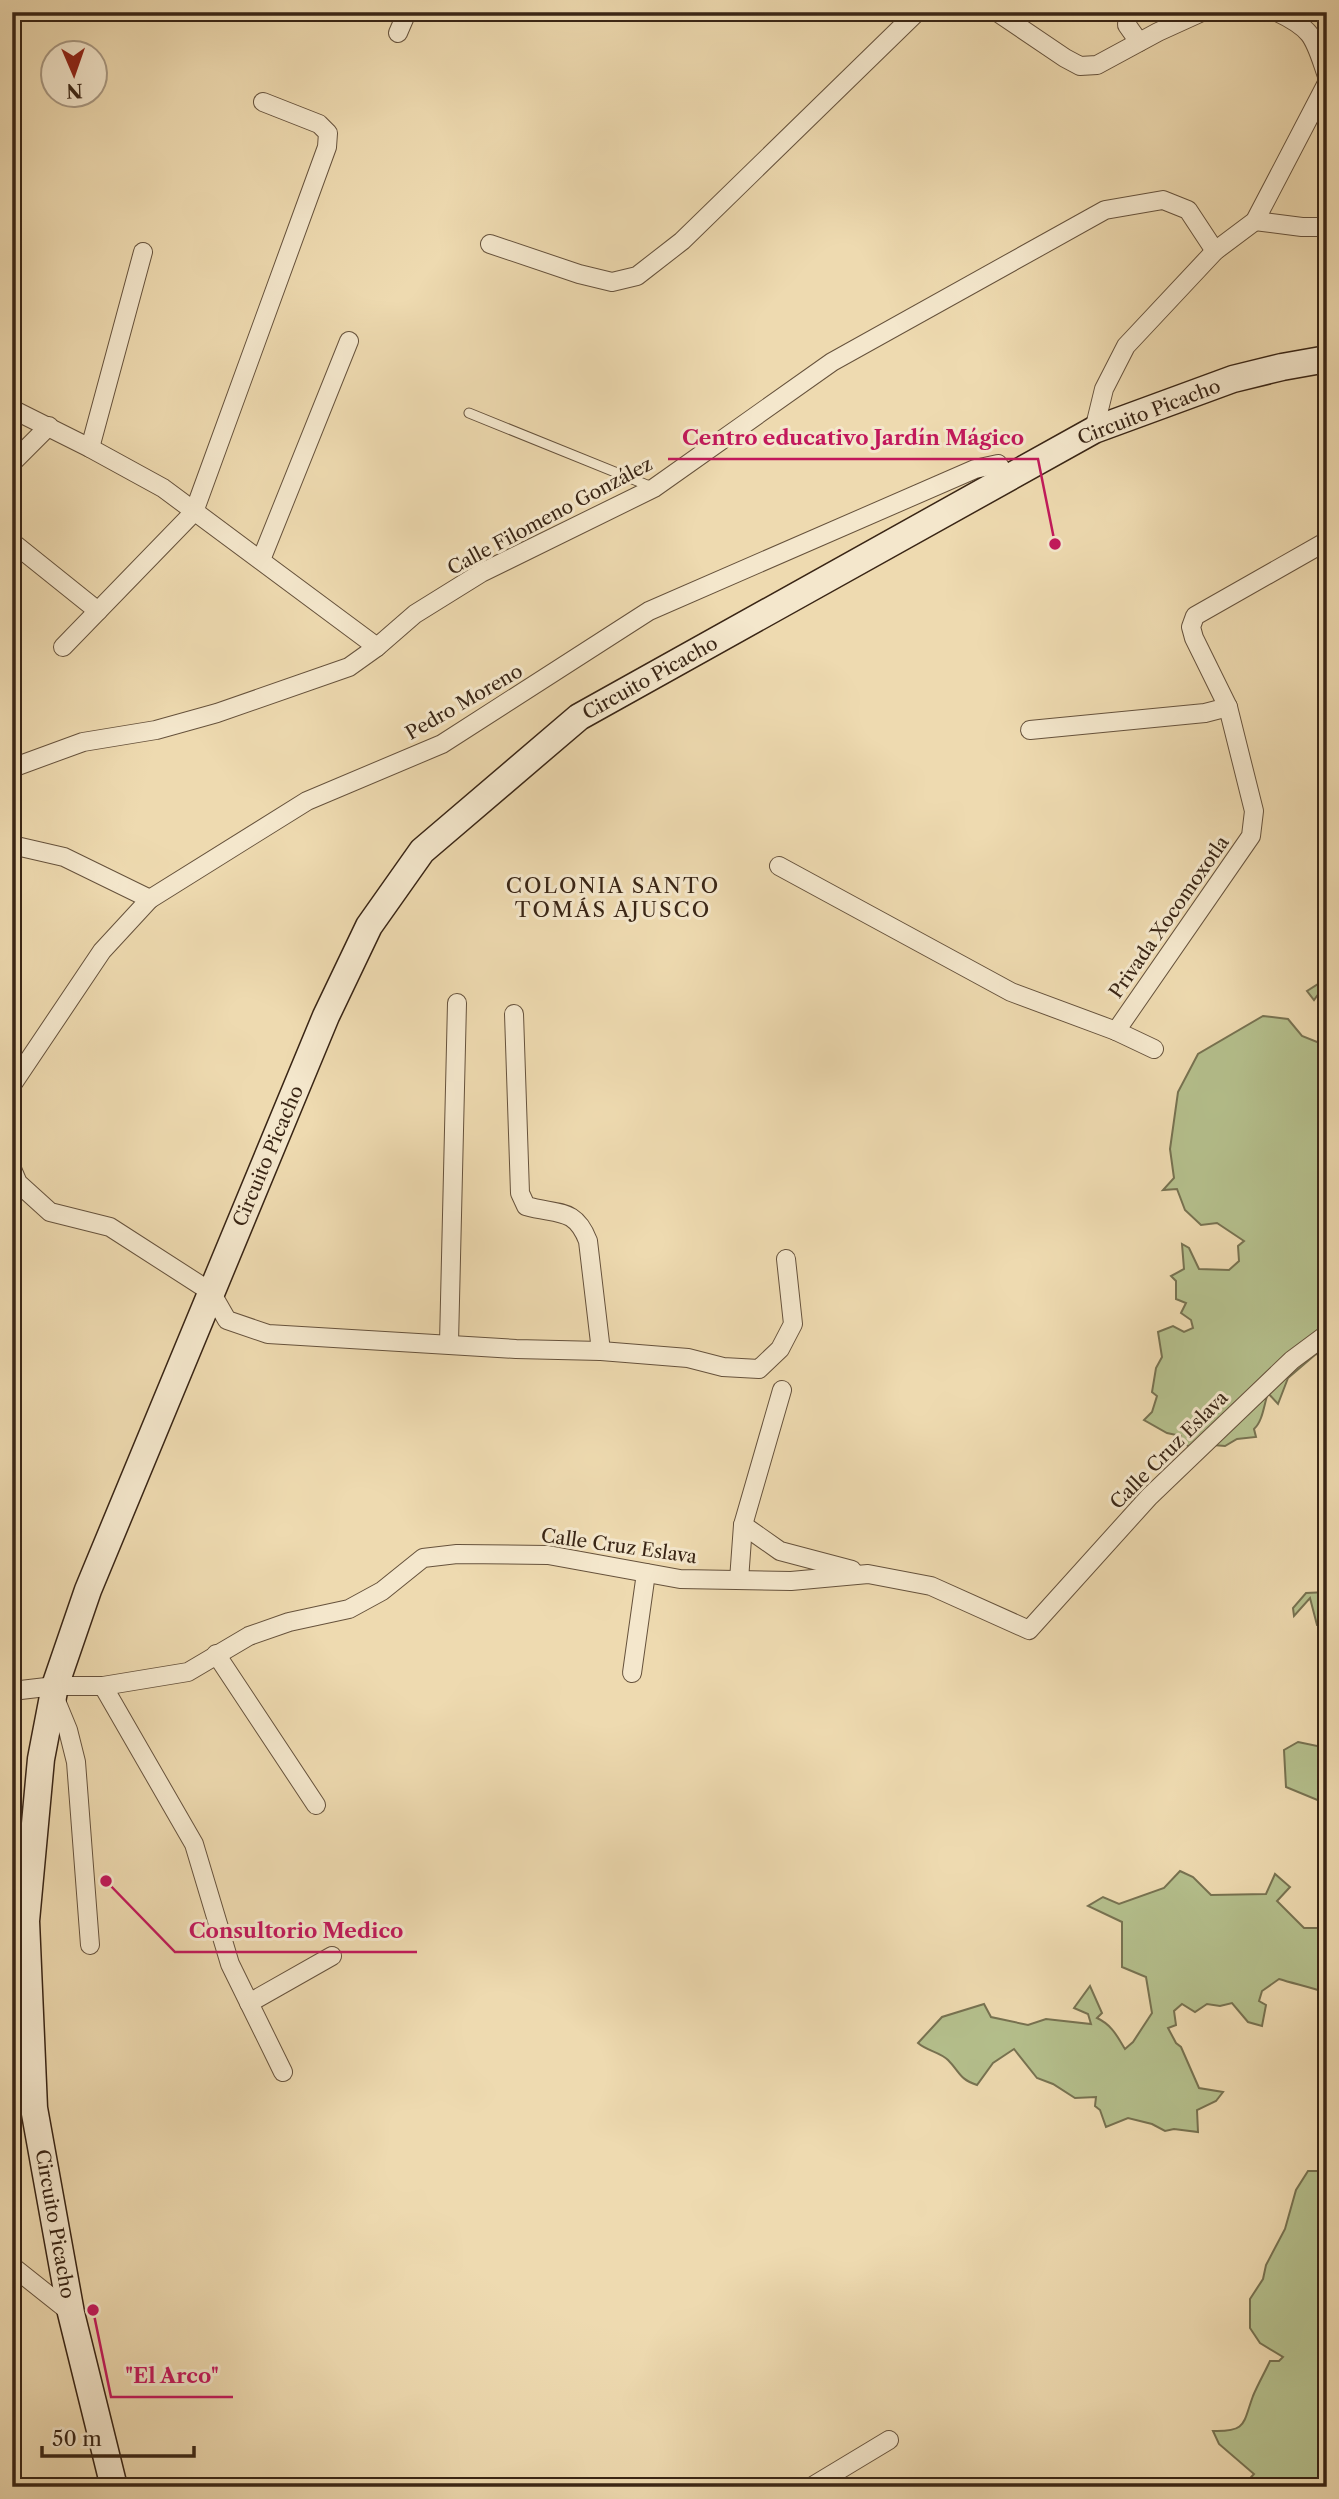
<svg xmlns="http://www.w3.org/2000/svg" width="1339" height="2499" viewBox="0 0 1339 2499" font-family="'Libre Caslon Text',serif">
<rect width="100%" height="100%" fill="#eedab0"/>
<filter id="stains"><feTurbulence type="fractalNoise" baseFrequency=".00286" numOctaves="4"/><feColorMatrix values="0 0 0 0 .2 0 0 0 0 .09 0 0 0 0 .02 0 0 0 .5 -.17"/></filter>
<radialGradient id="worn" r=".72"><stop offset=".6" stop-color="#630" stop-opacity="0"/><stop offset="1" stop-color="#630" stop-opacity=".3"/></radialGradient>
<g fill="#b5c08d" stroke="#777251" stroke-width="2">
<polygon points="1327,968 1327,990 1322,989 1314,1000 1307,991 1321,982"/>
<path d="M1263,1016L1288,1019L1302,1036L1327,1046V1355L1316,1354L1288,1378L1278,1404L1268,1393C1264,1404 1263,1421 1254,1429L1256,1437L1237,1439L1225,1446L1200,1444L1188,1446L1181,1441V1436L1167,1433L1144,1420L1152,1412L1157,1396L1152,1392L1156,1368L1162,1357L1158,1332L1173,1326L1184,1332L1193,1328L1191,1320L1181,1313L1186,1303L1176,1299V1281L1171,1276L1184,1269L1182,1244L1189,1248L1199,1269L1229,1270L1239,1261L1238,1246L1244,1241L1217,1223L1201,1225L1185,1210L1177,1189L1163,1190L1174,1178L1170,1149L1178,1092L1198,1054Z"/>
<polygon points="1327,1592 1327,1624 1317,1625 1310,1598 1294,1616 1293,1608 1306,1593"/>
<polygon points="1298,1742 1327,1748 1327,1814 1320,1801 1286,1787 1284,1750"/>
<path d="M1180,1871L1193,1877L1211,1895L1266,1894L1275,1874L1290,1887L1277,1901L1304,1928H1323L1327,1919V1993C1310,1987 1295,1984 1279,1979L1262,1991L1259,2001L1266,2005L1262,2026L1248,2022L1232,2003L1220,2006L1207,2004L1195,2012L1182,2004L1174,2011L1176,2025L1168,2028L1176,2043L1181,2047L1199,2088L1223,2092L1216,2101L1197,2110L1198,2132L1174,2129L1165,2131L1152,2124L1128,2118L1106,2127L1100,2110L1095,2106L1096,2097L1075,2098L1053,2084L1037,2078L1014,2049L993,2063L977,2085C959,2079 960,2072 948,2060C940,2052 927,2051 918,2043L942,2017L984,2004L991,2017L1028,2025L1046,2019L1091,2024L1088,2014L1074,2008L1090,1986L1102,2013L1097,2018C1112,2025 1117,2036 1125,2049L1133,2042L1152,2013L1146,1977L1122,1967V1922L1088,1906L1103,1897L1119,1904L1164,1888Z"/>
<path d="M1327,2168V2487H1242L1254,2474L1219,2444L1213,2431C1247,2432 1243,2423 1253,2396C1258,2384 1265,2372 1270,2361H1279L1283,2357L1260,2343L1250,2328V2299L1263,2279L1266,2265L1285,2229L1296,2190L1308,2171H1318Z"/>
</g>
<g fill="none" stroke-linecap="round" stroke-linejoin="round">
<defs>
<polyline id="service" points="469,413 652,487"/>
<g id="minor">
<polyline points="997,12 1065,58 1080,66 1097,65 1158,32 1202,12"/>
<polyline points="1128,12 1127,25 1139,42"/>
<path d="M1277,12C1315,30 1314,39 1327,76"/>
<polyline points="398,33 407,12"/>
<polyline points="1255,221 1302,227 1327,227"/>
<polyline points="490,244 579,274 612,282 637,276 682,241 917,12"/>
<polyline points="12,409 90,448 163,488 377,647"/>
<polyline points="1094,430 1104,389 1126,346 1215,251 1255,221 1327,83"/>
<polyline points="90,448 143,252"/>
<polyline points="12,463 49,426"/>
<polyline points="12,542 98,611"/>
<polyline points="261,560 349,341"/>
<polyline points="63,647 194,512 327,147 328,133 319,124 263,102"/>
<polyline points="1030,730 1205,713 1228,707"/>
<polyline points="12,768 83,742 156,730 217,713 349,667 377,647 415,614 481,573 654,488 832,362 1105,210 1163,200 1188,210 1215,251"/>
<polyline points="12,845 64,857 150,899"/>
<polyline points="779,866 1011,992 1116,1031 1154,1049"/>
<path d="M514,1014L520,1193L526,1206C558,1215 575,1207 588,1241L601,1351"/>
<polyline points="1116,1031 1251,836 1254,811 1228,707 1194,638 1191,627 1195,616 1327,541"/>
<polyline points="12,1085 102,951 150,899 307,801 442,744 649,611 975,469 998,464 1008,479"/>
<polyline points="12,1169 18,1183 50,1212 110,1227 211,1292 227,1320 268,1334 516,1349 601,1351 688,1358 723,1367 759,1369 780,1349 793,1324 786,1259"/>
<polyline points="449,1343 457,1003"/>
<polyline points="743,1525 780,1551 852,1570"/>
<polyline points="739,1580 743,1525 782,1390"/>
<polyline points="216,1654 316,1805"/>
<polyline points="632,1673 646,1573"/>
<polyline points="103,1686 194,1844 230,1964 283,2072"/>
<polyline points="12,1691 55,1686 103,1686 188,1672 249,1636 289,1622 349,1609 382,1591 423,1558 457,1554 548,1555 680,1579 791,1581 868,1574 931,1586 1029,1630 1149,1497 1292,1360 1327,1334"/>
<polyline points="54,1696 68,1730 76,1762 90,1945"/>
<polyline points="249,2003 332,1956"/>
<polyline points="12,2266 71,2313"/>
<polyline points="811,2487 889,2440"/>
</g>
<polyline id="secondary" points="114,2487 71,2313 34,2108 26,1921 41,1759 55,1686 88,1590 326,1016 369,926 422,851 579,717 1094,430 1233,379 1282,367 1327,359"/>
</defs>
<use href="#service" stroke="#66523c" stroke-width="11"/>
<use href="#minor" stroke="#66523c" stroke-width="20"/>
<use href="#secondary" stroke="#392515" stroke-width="29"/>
<use href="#service" stroke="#f4e7cc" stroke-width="9"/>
<use href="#minor" stroke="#f4e7cc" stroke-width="18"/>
<use href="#secondary" stroke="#f4e7cc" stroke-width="26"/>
</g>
<g text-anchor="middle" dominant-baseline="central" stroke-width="6" stroke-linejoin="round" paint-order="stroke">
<g font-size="19" fill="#392515" stroke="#f4e7cc">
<text transform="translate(1149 412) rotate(-21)">Circuito Picacho</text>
<text transform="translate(550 516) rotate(-28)">Calle Filomeno González</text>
<text transform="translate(650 678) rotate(-29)">Circuito Picacho</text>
<text transform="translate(464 702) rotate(-30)">Pedro Moreno</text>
<text transform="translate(1169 917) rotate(-55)">Privada Xocomoxotla</text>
<text transform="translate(268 1156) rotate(-67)">Circuito Picacho</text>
<text transform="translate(1169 1450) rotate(-45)">Calle Cruz Eslava</text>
<text transform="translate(619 1546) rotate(8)">Calle Cruz Eslava</text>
<text transform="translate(55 2224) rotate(80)">Circuito Picacho</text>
</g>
<g font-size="21" letter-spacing="2" fill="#392515" stroke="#f4e7cc">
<text x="613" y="885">COLONIA SANTO<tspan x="613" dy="24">TOMÁS AJUSCO</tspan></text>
</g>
</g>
<path fill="none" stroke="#c2185b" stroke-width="2.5" d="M1055 544L1038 459H668M106 1881L175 1952H417M93 2310L111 2397H233"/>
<g fill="#c2185b" stroke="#f4e7cc" stroke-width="2.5">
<circle cx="1055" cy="544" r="7"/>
<circle cx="106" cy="1881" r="7"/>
<circle cx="93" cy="2310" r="7"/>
</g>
<g font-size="21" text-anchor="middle" font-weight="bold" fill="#c2185b" stroke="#f4e7cc" stroke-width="6" stroke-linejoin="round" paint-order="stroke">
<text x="853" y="445">Centro educativo Jardín Mágico</text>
<text x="296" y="1938">Consultorio Medico</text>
<text x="172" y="2383">"El Arco"</text>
</g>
<rect width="1339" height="2499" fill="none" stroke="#eedab0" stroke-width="42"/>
<rect x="14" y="14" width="1311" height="2471" fill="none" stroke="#392515" stroke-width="3.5"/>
<rect x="21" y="21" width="1297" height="2457" fill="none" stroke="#392515" stroke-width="2"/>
<g transform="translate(74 74) rotate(178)"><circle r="33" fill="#f4e7cc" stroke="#a99983" stroke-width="2"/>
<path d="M0-5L12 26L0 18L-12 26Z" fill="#8f2418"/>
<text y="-10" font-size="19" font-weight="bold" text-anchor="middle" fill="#392515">N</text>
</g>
<path d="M42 2446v10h152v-10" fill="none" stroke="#392515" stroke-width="3.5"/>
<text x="52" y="2446" font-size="21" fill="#392515" stroke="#f4e7cc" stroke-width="5" paint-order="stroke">50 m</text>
<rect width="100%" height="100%" filter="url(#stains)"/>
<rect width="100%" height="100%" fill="url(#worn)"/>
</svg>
